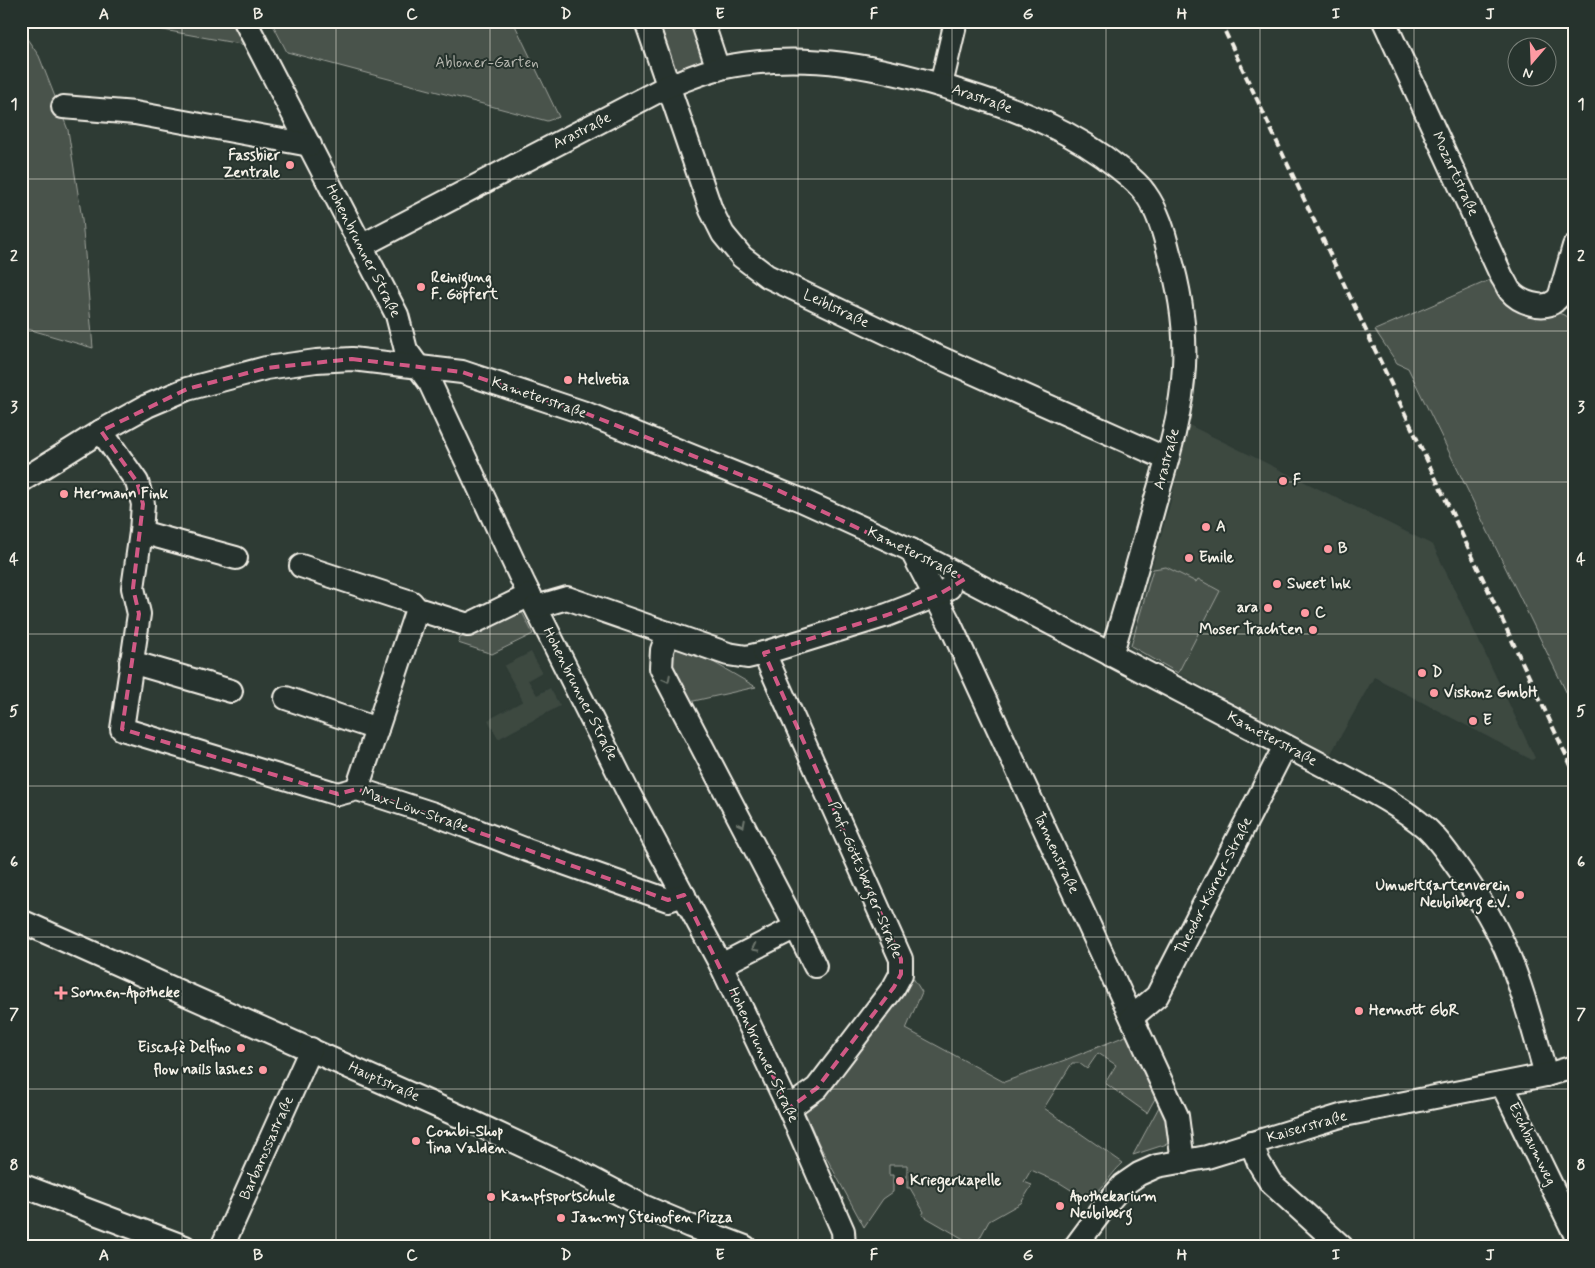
<svg xmlns="http://www.w3.org/2000/svg" width="1595" height="1268" viewBox="0 0 1595 1268" font-family="Mynerve,sans-serif">
<rect width="100%" height="100%" fill="#2e3b34"/>
<filter id="ink" filterUnits="userSpaceOnUse"><feTurbulence type="fractalNoise" baseFrequency=".02" numOctaves="2"/><feDisplacementMap in="SourceGraphic" scale="10" xChannelSelector="R" yChannelSelector="G"/><feConvolveMatrix kernelMatrix="1 2 1 2 8 2 1 2 1" color-interpolation-filters="sRGB"/></filter>
<g filter="url(#ink)">
<g fill="#3c4841">
<polygon points="1189,425 1433,545 1535,758 1532,760 1374,677 1330,755 1129,647 1170,504"/>
<polygon points="531,652 542,672 528,680 537,695 550,688 560,706 498,739 488,720 523,701 504,666"/>
</g>
<g fill="#48524c" stroke="#9ea29a">
<polygon points="114,21 234,21 246,45"/>
<polygon points="271,21 513,21 559,117 547,121 287,52"/>
<polygon points="654,21 697,21 707,60 679,71 672,69"/>
<polygon points="21,30 39,56 68,130 82,219 93,348 21,327"/>
<polygon points="1492,279 1556,312 1574,319 1574,708 1408,368 1397,363 1375,330"/>
<polygon points="1166,567 1196,582 1198,579 1220,591 1178,673 1131,646 1153,569"/>
<polygon points="520,608 533,634 492,654 458,643 460,638"/>
<polygon points="671,647 713,662 756,687 685,703 669,661"/>
<path d="M909,975L913,978L922,992L906,1029L1004,1082L1065,1060L1128,1035L1157,1095L1147,1113L1105,1083L1116,1065L1098,1053L1087,1069L1079,1063H1072L1044,1108L1123,1163C1107,1177 1106,1190 1084,1198L1060,1183L1031,1170L1024,1182L1032,1185L1021,1203L989,1221L977,1243L969,1239L967,1241L922,1215L924,1212L910,1188H907V1165H889V1175H893V1192L883,1199L864,1227L819,1144L804,1110Z"/>
<polygon points="1160,1105 1167,1119 1170,1143 1133,1155"/>
</g>
<g fill="none" stroke-linecap="round" stroke-linejoin="round">
<defs>
<g id="minor">
<polyline points="245,21 397,315 406,350 430,383 523,582 628,792 721,965 789,1108 843,1231 844,1247"/>
<polyline points="646,21 711,210 723,234 742,257 767,276 925,351 1167,459"/>
<polyline points="702,21 718,69"/>
<path d="M1384,21L1502,277C1505,281 1507,287 1510,291C1519,302 1543,311 1555,301C1556,301 1560,295 1560,295L1574,246"/>
<polyline points="941,85 956,21"/>
<polyline points="63,107 135,113 310,145"/>
<path d="M361,246L668,86C685,80 702,72 720,68C805,50 884,67 965,93C1020,110 1075,132 1120,169C1129,176 1139,184 1145,193C1158,211 1164,232 1169,253C1180,290 1186,327 1184,366C1182,412 1168,458 1155,502C1141,553 1127,604 1111,655"/>
<polyline points="101,431 137,482 143,504 141,532 133,588 139,614 122,729 338,794 357,789 434,814 527,850 668,900 684,895"/>
<path d="M21,481L98,433L147,406L187,389L266,368L316,361L352,359L462,372L585,413L801,500L911,550L1332,770C1363,787 1398,804 1426,828C1439,840 1449,855 1459,869C1479,897 1497,927 1510,959C1525,996 1535,1036 1546,1075"/>
<polyline points="141,532 236,558"/>
<polyline points="911,550 950,624 1177,1116 1183,1162"/>
<polyline points="301,566 411,602 417,609 468,625 530,595"/>
<polyline points="536,607 567,598 728,654 747,657 764,653 901,959 901,974 894,987 817,1088 789,1108"/>
<polyline points="668,633 662,650 661,668 796,927 721,965"/>
<polyline points="764,653 887,615 936,596 949,588"/>
<polyline points="131,662 231,691"/>
<polyline points="286,698 377,729"/>
<polyline points="357,789 417,609"/>
<polyline points="21,921 466,1119 573,1169 645,1207 690,1226 745,1247"/>
<polyline points="796,927 815,966"/>
<polyline points="1132,1017 1157,996 1285,746"/>
<polyline points="1502,1084 1574,1232"/>
<polyline points="1251,1143 1259,1163 1271,1183 1342,1247"/>
<polyline points="21,1185 185,1247"/>
<polyline points="222,1247 311,1049"/>
<polyline points="1075,1247 1109,1201 1123,1185 1139,1174 1157,1166 1207,1157 1344,1115 1546,1075 1574,1067"/>
</g>
</defs>
<use href="#minor" stroke="#f4f1e8" stroke-width="26"/>
<use href="#minor" stroke="#26332d" stroke-width="22"/>
<polyline stroke="#f4f1e8" stroke-width="4" stroke-dasharray="8 4" stroke-linecap="butt" points="1220,21 1574,772"/>
</g>
<defs><path id="oneway-chevron" d="M-2-3.5L2.5 0L-2 3.5" fill="none" stroke-width="1.6" stroke-linecap="round" stroke-linejoin="round" transform="scale(1.25)"/></defs>
<g stroke="#6e766e">
<use href="#oneway-chevron" transform="translate(667 679) rotate(63)"/>
<use href="#oneway-chevron" transform="translate(742 824) rotate(63)"/>
<use href="#oneway-chevron" transform="translate(755 948) rotate(153)"/>
</g>
</g>
<path fill="none" stroke="#d15985" stroke-width="4" stroke-dasharray="10 6" stroke-linejoin="round" d="M352,359L462,372L585,413L769,486L965,579L936,596L887,615L764,653L901,959V974L894,987L817,1088L789,1108L684,895L668,900L357,789L338,794L122,729L139,614L133,588L143,504L137,482L101,431L187,389L266,368Z"/>
<path fill="none" stroke="#f4f1e8" stroke-width="1" stroke-opacity="0.55" d="M182,21V1247M336,21V1247M490,21V1247M644,21V1247M798,21V1247M952,21V1247M1106,21V1247M1260,21V1247M1414,21V1247M21,179H1574M21,331H1574M21,482H1574M21,634H1574M21,786H1574M21,937H1574M21,1089H1574"/>
<g fill="#ff9aa2" stroke="#26332d" stroke-width="2">
<circle cx="290" cy="165" r="5"/>
<circle cx="421" cy="287" r="5"/>
<circle cx="568" cy="380" r="5"/>
<circle cx="1283" cy="481" r="5"/>
<circle cx="64" cy="494" r="5"/>
<circle cx="1206" cy="527" r="5"/>
<circle cx="1328" cy="549" r="5"/>
<circle cx="1189" cy="558" r="5"/>
<circle cx="1277" cy="584" r="5"/>
<circle cx="1268" cy="608" r="5"/>
<circle cx="1305" cy="613" r="5"/>
<circle cx="1313" cy="630" r="5"/>
<circle cx="1422" cy="673" r="5"/>
<circle cx="1434" cy="693" r="5"/>
<circle cx="1473" cy="721" r="5"/>
<circle cx="1520" cy="895" r="5"/>
<path d="M58.5 985.5h5v5h5v5h-5v5h-5v-5h-5v-5h5z"/>
<circle cx="1359" cy="1011" r="5"/>
<circle cx="241" cy="1048" r="5"/>
<circle cx="263" cy="1070" r="5"/>
<circle cx="416" cy="1141" r="5"/>
<circle cx="900" cy="1181" r="5"/>
<circle cx="491" cy="1197" r="5"/>
<circle cx="1060" cy="1206" r="5"/>
<circle cx="561" cy="1218" r="5"/>
</g>
<g text-anchor="middle" dominant-baseline="central" stroke-width="4" stroke-linejoin="round" paint-order="stroke">
<g font-size="15" fill="#b8b9b1" stroke="#26332d">
<text x="487" y="63">Abloner-Garten</text>
</g>
<g font-size="15" fill="#f4f1e8" stroke="#26332d">
<text transform="translate(982 99) rotate(19)">Arastraße</text>
<text transform="translate(582 131) rotate(-27)">Arastraße</text>
<text transform="translate(1455 174) rotate(65)">Mozartstraße</text>
<text transform="translate(363 251) rotate(63)">Hohenbrunner Straße</text>
<text transform="translate(836 309) rotate(25)">Leiblstraße</text>
<text transform="translate(539 398) rotate(19)">Kameterstraße</text>
<text transform="translate(1167 459) rotate(-75)">Arastraße</text>
<text transform="translate(913 553) rotate(26)">Kameterstraße</text>
<text transform="translate(580 694) rotate(63)">Hohenbrunner Straße</text>
<text transform="translate(1272 739) rotate(28)">Kameterstraße</text>
<text transform="translate(415 810) rotate(19)">Max-Löw-Straße</text>
<text transform="translate(1056 853) rotate(65)">Tannenstraße</text>
<text transform="translate(865 880) rotate(67)">Prof.-Göttsberger-Straße</text>
<text transform="translate(1214 886) rotate(-63)">Theodor-Körner-Straße</text>
<text transform="translate(763 1055) rotate(65)">Hohenbrunner Straße</text>
<text transform="translate(384 1082) rotate(24)">Hauptstraße</text>
<text transform="translate(1307 1127) rotate(-16)">Kaiserstraße</text>
<text transform="translate(1532 1144) rotate(64)">Eschbaumweg</text>
<text transform="translate(267 1148) rotate(-66)">Barbarossastraße</text>
</g>
<g font-size="15" font-weight="bold" fill="#f4f1e8" stroke="#26332d" text-anchor="start">
<text x="280" y="156" text-anchor="end">Fassbier<tspan x="280" dy="17">Zentrale</tspan></text>
<text x="431" y="278">Reinigung<tspan x="431" dy="17">F. Göpfert</tspan></text>
<text x="578" y="380">Helvetia</text>
<text x="1293" y="481">F</text>
<text x="74" y="494">Hermann Fink</text>
<text x="1216" y="527">A</text>
<text x="1338" y="549">B</text>
<text x="1199" y="558">Emile</text>
<text x="1287" y="584">Sweet Ink</text>
<text x="1258" y="608" text-anchor="end">ara</text>
<text x="1315" y="613">C</text>
<text x="1303" y="630" text-anchor="end">Moser Trachten</text>
<text x="1432" y="673">D</text>
<text x="1444" y="693">Viskonz GmbH</text>
<text x="1483" y="721">E</text>
<text x="1510" y="886" text-anchor="end">Umweltgartenverein<tspan x="1510" dy="17">Neubiberg e.V.</tspan></text>
<text x="71" y="993">Sonnen-Apotheke</text>
<text x="1369" y="1011">Hennott GbR</text>
<text x="231" y="1048" text-anchor="end">Eiscafè Delfino</text>
<text x="253" y="1070" text-anchor="end">flow nails lashes</text>
<text x="426" y="1132">Combi-Shop<tspan x="426" dy="17">Tina Valden</tspan></text>
<text x="910" y="1181">Kriegerkapelle</text>
<text x="501" y="1197">Kampfsportschule</text>
<text x="1070" y="1197">Apothekarium<tspan x="1070" dy="17">Neubiberg</tspan></text>
<text x="571" y="1218">Jammy Steinofen Pizza</text>
</g>
</g>
<rect width="1595" height="1268" fill="none" stroke="#26332d" stroke-width="55"/>
<g transform="translate(1532 62) rotate(199)"><circle r="24" fill="#26332d" stroke="#787f78"/>
<path d="M0-4L9 19L0 12L-9 19Z" fill="#ff9aa2"/>
<text y="-8" font-size="14" font-weight="bold" text-anchor="middle" fill="#f4f1e8">N</text>
</g>
<rect x="28" y="28" width="1540" height="1212" fill="none" stroke="#f4f1e8" stroke-width="2"/>
<g font-size="16" text-anchor="middle" font-weight="bold" fill="#f4f1e8">
<text x="104" y="19">A</text>
<text x="258" y="19">B</text>
<text x="412" y="19">C</text>
<text x="566" y="19">D</text>
<text x="720" y="19">E</text>
<text x="874" y="19">F</text>
<text x="1028" y="19">G</text>
<text x="1182" y="19">H</text>
<text x="1336" y="19">I</text>
<text x="1490" y="19">J</text>
<text x="14" y="109">1</text>
<text x="1581" y="109">1</text>
<text x="14" y="261">2</text>
<text x="1581" y="261">2</text>
<text x="14" y="412">3</text>
<text x="1581" y="412">3</text>
<text x="14" y="564">4</text>
<text x="1581" y="564">4</text>
<text x="14" y="716">5</text>
<text x="1581" y="716">5</text>
<text x="14" y="867">6</text>
<text x="1581" y="867">6</text>
<text x="14" y="1019">7</text>
<text x="1581" y="1019">7</text>
<text x="14" y="1170">8</text>
<text x="1581" y="1170">8</text>
<text x="104" y="1260">A</text>
<text x="258" y="1260">B</text>
<text x="412" y="1260">C</text>
<text x="566" y="1260">D</text>
<text x="720" y="1260">E</text>
<text x="874" y="1260">F</text>
<text x="1028" y="1260">G</text>
<text x="1182" y="1260">H</text>
<text x="1336" y="1260">I</text>
<text x="1490" y="1260">J</text>
</g>
</svg>
